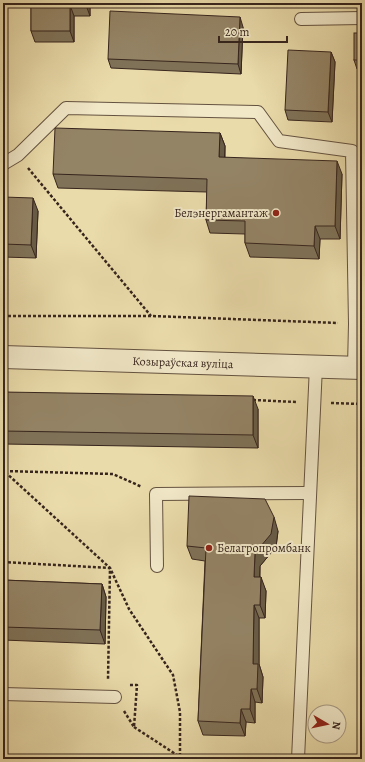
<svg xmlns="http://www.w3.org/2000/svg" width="365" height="762" viewBox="0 0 365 762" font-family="Alegreya,serif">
<rect width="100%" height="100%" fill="#eadbaa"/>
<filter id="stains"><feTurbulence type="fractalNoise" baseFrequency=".005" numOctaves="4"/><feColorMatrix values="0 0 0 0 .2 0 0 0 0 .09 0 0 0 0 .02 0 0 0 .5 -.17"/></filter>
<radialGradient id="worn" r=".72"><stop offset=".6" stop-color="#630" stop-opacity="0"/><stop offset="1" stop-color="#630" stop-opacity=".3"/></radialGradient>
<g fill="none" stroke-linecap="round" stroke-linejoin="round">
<defs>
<g id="lane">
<polyline points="301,19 362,18"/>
<polyline points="3,164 18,155 66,108 258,112 279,141 352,151 355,324 354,367"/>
<polyline points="157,566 156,494 309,493"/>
<polyline points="3,694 115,697"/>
<polyline points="298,759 316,366"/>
</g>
<g id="street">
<path id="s1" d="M3,357L362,368"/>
</g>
</defs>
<use href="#lane" stroke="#645240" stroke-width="14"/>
<use href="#street" stroke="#645240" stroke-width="24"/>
<g stroke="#37251d" stroke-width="2.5" stroke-dasharray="3 2" stroke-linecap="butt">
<polyline points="28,168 151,316"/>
<polyline points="3,316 152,316 338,323"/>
<polyline points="253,400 296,402"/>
<polyline points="331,403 362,404"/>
<polyline points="3,468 4,471 110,568 129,609 173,675 180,712 180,757"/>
<polyline points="5,471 113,474 142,487"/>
<polyline points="3,562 110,568 108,680"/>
<polyline points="124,711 134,727 137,685 128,685"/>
<polyline points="134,727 180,757 206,759"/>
</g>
<use href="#lane" stroke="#f1e8c8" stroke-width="12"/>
<use href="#street" stroke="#f1e8c8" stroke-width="22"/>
</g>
<g fill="#7f7258" stroke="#37251d">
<polygon points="31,3 90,3 90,16 74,16 74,42 35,42 31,31"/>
<polygon points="243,27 241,74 111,68 108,59"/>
<polygon points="362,33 362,69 357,69 354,60"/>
<polygon points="331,52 335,62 332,122 288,120 285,110"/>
<polygon points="220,133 225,146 225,158 342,174 340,239 320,239 319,259 250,257 245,243 245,234 210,233 206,220 207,192 58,188 53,174"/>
<polygon points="3,197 38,211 36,258 3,257"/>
<polygon points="3,392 258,409 258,448 3,444"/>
<polygon points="278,531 276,547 260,566 260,577 266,591 265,618 259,618 259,664 263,677 262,703 255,702 255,723 246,722 245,736 203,735 198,721 205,561 192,559 187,546"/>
<polygon points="3,580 102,584 106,597 105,644 3,640"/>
</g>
<g fill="#685c47" stroke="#37251d">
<polygon points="86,3 90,3 90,16 86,5"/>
<polygon points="70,5 74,16 74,42 70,31"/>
<polygon points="240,17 243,27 241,74 238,64"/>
<polygon points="331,52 335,62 332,122 328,112"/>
<polygon points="220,133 225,146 224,171 219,157"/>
<polygon points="337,161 342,174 340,239 335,226"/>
<polygon points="33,198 38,211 36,258 31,245"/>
<polygon points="315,226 320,239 319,259 314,246"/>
<polygon points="253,396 258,409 258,448 253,435"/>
<polygon points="274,517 278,531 276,547 260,566 259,591 254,577 255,553"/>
<polygon points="261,577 266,591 265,618 260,605"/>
<polygon points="102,584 106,597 105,644 100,630"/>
<polygon points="254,605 259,618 259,664 263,677 262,703 257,689 253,664"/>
<polygon points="251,689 255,702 255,723 250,709"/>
<polygon points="241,709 246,722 245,736 240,723"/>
</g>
<g fill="#948466" stroke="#37251d">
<polygon points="31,3 86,3 86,5 70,5 70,31 31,31"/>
<polygon points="110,11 240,17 238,64 108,59"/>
<rect x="354" y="33" width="8" height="27"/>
<polygon points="288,50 331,52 328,112 285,110"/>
<polygon points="55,128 220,133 219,157 337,161 335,226 315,226 314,246 245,243 245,221 206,220 207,179 53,174"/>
<polygon points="3,197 33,198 31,245 3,244"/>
<polygon points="3,392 253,396 253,435 3,431"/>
<polygon points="189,496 265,499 274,517 271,534 255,553 254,577 261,577 260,605 254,605 253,664 258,664 257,689 251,689 250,709 241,709 240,723 198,721 206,548 187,546"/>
<polygon points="3,580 102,584 100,630 3,627"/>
<polygon points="362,715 362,755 360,755"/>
</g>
<g fill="#8f2418" stroke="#f1e8c8" stroke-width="1.5">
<circle cx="276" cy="213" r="4"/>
<circle cx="209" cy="548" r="4"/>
</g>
<g text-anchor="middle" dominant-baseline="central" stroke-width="4" stroke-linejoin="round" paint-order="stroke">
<g font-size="12" fill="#37251d" stroke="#f1e8c8" text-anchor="end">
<text x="268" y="213">Белэнергамантаж</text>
<text x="217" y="548" text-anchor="start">Белагропромбанк</text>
</g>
<g font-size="12" fill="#37251d" stroke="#f1e8c8">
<text stroke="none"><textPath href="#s1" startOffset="180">Козыраўская вуліца</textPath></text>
</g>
</g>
<rect width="365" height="762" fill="none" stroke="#eadbaa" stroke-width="16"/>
<rect x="4" y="4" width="357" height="754" fill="none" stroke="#37251d" stroke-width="2"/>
<rect x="8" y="8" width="349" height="746" fill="none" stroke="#37251d"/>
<g transform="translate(327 724) rotate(99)"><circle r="19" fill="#f1e8c8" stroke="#a79a84"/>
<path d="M0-3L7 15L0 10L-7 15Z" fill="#8f2418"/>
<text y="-6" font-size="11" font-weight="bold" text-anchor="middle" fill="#37251d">N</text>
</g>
<path d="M219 36v6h68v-6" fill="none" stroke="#37251d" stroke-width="2"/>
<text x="225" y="36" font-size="12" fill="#37251d" stroke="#f1e8c8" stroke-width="3" paint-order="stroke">20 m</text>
<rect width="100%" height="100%" filter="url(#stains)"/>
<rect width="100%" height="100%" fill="url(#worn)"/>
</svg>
